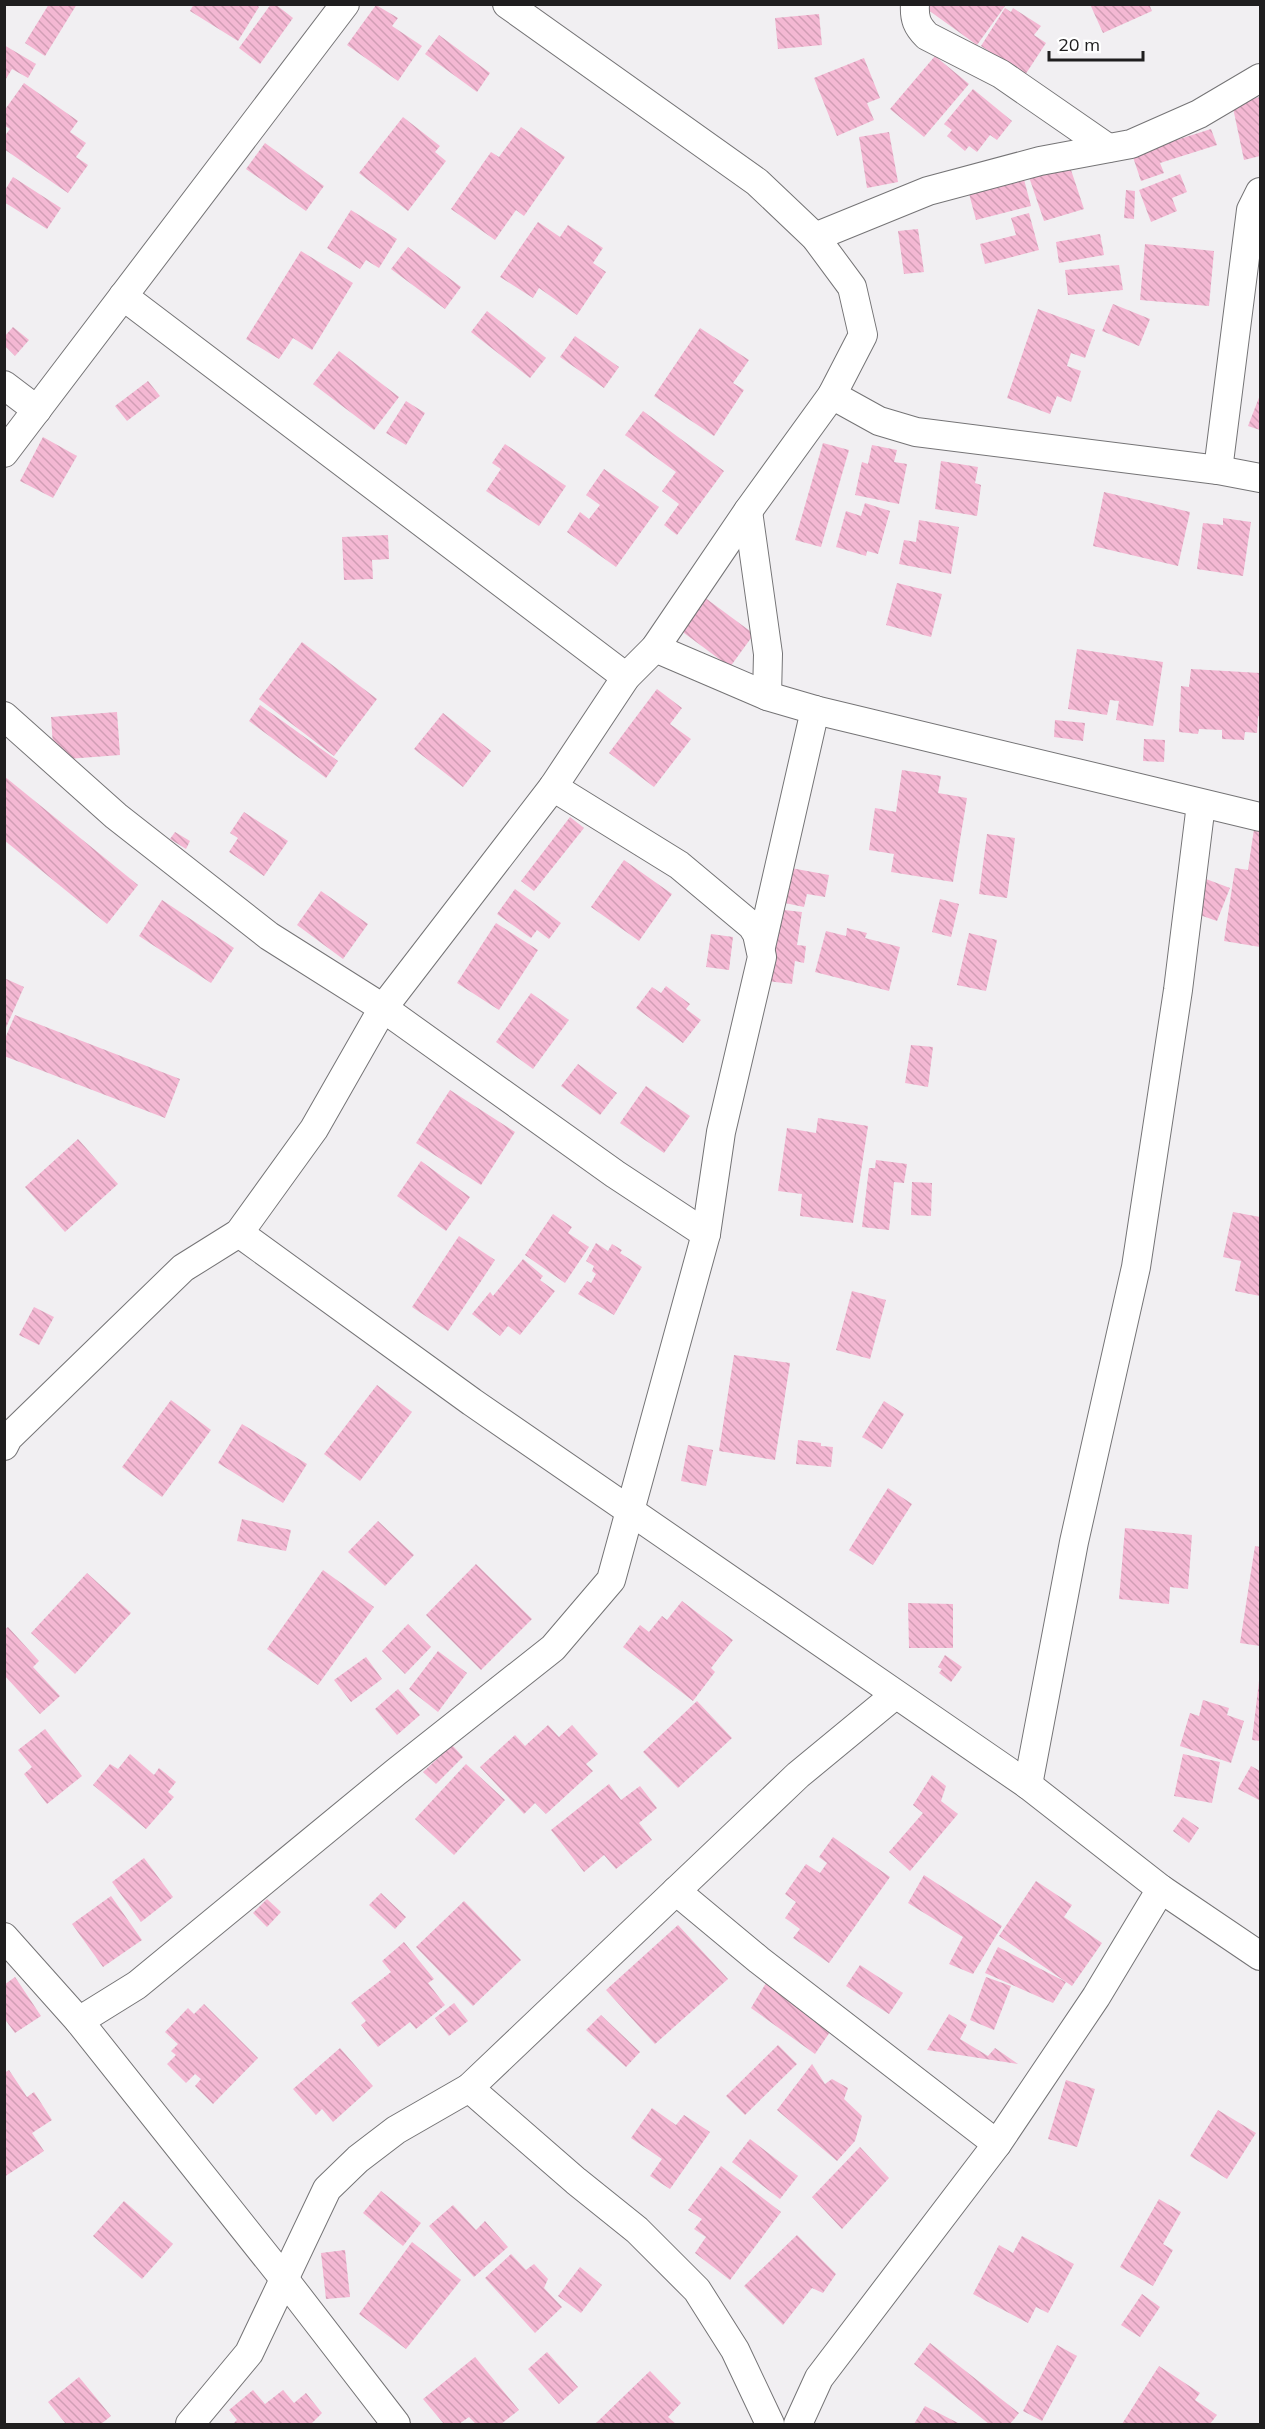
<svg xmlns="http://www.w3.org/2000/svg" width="1265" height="2429" viewBox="0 0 1265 2429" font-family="Mulish,sans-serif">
<defs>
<pattern id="building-back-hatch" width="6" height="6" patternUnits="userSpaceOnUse" patternTransform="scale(1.5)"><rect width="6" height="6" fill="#f4b8d3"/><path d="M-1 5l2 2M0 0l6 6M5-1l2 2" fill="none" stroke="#d19eb5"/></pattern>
</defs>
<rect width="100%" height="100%" fill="#f1eff2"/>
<g fill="url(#building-back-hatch)">
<polygon points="49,4 77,4 45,56 25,43"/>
<polygon points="194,4 255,4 259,7 238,41 190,11"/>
<polygon points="271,4 275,4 293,18 260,64 239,48"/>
<polygon points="926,4 1003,4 1005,6 977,45 924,7"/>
<polygon points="1090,4 1149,4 1152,11 1103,33"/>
<polygon points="376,5 398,18 392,26 422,46 398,81 347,45"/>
<polygon points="1005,8 1011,12 1013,8 1041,26 1034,35 1046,43 1025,75 981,46"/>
<polygon points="819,14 822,45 778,49 775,18"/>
<polygon points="439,35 490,73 477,92 425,54"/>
<polygon points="4,45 36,64 28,78 12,69 4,82"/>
<polygon points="935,56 969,84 924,137 890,109"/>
<polygon points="864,58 880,98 867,103 874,120 837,136 814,78"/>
<polygon points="24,83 78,121 70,132 86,143 76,157 88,165 68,193 4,149 4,137 10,129 4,125 4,111"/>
<polygon points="973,89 1012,121 997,140 990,135 977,152 969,146 965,151 947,136 952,130 944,124"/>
<polygon points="1260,97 1260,156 1244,160 1232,103"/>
<polygon points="403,117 440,146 435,152 446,161 408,211 359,173"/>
<polygon points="521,127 565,157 524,216 516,210 495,240 451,209 491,152 499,157"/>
<polygon points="1211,129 1217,145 1160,163 1164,173 1141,181 1132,154"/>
<polygon points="889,132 898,182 867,188 859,137"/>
<polygon points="265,143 324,186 306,211 246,169"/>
<polygon points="1069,164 1084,209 1044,221 1029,177"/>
<polygon points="1021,168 1031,206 976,220 966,182"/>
<polygon points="1180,174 1187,192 1172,198 1177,211 1151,222 1139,190"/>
<polygon points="13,177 61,208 47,229 4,202 4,192"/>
<polygon points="1126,190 1135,191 1134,219 1124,218"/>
<polygon points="351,210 397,239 379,268 366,260 360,269 327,248"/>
<polygon points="1029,213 1039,250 985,264 980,244 1016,235 1011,218"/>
<polygon points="538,222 560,237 568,225 603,248 593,263 606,272 577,315 539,288 533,298 500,277"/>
<polygon points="918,229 924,272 904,274 898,231"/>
<polygon points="1100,234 1104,255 1059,263 1056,242"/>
<polygon points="1145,244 1214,251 1209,306 1140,300"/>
<polygon points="408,247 461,287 445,309 391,269"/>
<polygon points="301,251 353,283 312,350 293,338 279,359 246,339"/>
<polygon points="1119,265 1123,290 1068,295 1065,270"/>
<polygon points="1113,304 1150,319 1139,346 1102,331"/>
<polygon points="1038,309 1095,330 1085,358 1071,353 1067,366 1081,371 1071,402 1057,396 1050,414 1007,398"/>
<polygon points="487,311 546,358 530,378 471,332"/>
<polygon points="13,327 29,340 15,356 5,346 5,336"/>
<polygon points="700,328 749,360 733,383 744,390 714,436 654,396"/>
<polygon points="575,336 619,367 604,388 560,357"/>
<polygon points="339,351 399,397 374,430 313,384"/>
<polygon points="148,381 160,396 127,421 115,406"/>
<polygon points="1260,395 1260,430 1248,426"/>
<polygon points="406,401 425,413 406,445 386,433"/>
<polygon points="643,411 724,471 677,535 664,525 679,504 662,491 676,472 625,435"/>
<polygon points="43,437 77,456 53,498 20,481"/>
<polygon points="823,443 849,450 821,547 795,540"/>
<polygon points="505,444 566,486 539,526 486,491 501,469 492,463"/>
<polygon points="872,445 897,450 894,462 907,464 899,504 855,495 862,462 868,464"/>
<polygon points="941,461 978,467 975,483 981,485 977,516 935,509"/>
<polygon points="604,469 659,507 616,567 567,532 580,512 589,519 600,505 586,495"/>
<polygon points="1104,492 1190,512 1178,566 1093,546"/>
<polygon points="865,503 890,511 878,554 867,551 866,556 836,547 846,511 861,516"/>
<polygon points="1223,518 1251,522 1243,576 1197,569 1203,523 1223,525"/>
<polygon points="919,520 959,527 951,574 899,564 904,540 916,542"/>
<polygon points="388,535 389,559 372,560 373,579 344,580 342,537"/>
<polygon points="897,583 942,594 931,637 886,625"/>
<polygon points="704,597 754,634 730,667 680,630"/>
<polygon points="302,642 377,699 334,756 259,699"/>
<polygon points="1077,649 1163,662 1153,726 1116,720 1119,701 1110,700 1107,715 1068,709"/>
<polygon points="1191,669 1260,673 1260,717 1258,716 1257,733 1245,732 1244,740 1222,739 1222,730 1199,729 1198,734 1179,732 1181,686 1189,687"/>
<polygon points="657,689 682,708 670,724 691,739 654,787 609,753"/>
<polygon points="260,705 338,761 326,778 249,721"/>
<polygon points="117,712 120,755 54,760 51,717"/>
<polygon points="443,713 491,751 463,787 414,749"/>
<polygon points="1055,720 1085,723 1083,741 1054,737"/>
<polygon points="1144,739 1165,740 1164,762 1143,761"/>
<polygon points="902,770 941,776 938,793 967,798 953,882 891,872 894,854 869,850 875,808 896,812"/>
<polygon points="4,776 138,885 107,924 4,840"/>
<polygon points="244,812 288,841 264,876 229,852 238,838 230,833"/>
<polygon points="570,817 584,828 534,891 521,881"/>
<polygon points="1254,829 1260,830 1260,947 1224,941 1235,868 1248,870"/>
<polygon points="175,832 190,841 186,849 170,839"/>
<polygon points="987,834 1015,838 1007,898 979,894"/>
<polygon points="624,860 672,894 639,941 591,907"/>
<polygon points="780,866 829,875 825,897 807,894 804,907 780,902"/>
<polygon points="1206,879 1230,888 1217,921 1194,913"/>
<polygon points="515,889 561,923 549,939 537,930 531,938 497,914"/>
<polygon points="321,891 368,924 343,959 297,925"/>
<polygon points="940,899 959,904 951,937 932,932"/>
<polygon points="162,900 234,948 211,983 139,936"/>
<polygon points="775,909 802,912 797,945 806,946 804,963 795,961 792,984 767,981"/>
<polygon points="496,923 538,950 499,1010 457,983"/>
<polygon points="847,928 867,933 865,938 900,947 889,991 815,972 826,931 846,936"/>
<polygon points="969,933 997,940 986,991 957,985"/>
<polygon points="711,934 733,937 729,970 706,967"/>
<polygon points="4,978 24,987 4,1032"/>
<polygon points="666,986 690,1004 686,1009 701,1020 683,1043 636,1008 652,987 661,993"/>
<polygon points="531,993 569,1020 533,1069 496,1042"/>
<polygon points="15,1015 180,1079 165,1118 4,1056 4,1041"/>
<polygon points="911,1045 933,1047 928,1087 905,1083"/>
<polygon points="578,1064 617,1093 600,1115 561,1086"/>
<polygon points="646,1086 690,1116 664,1153 620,1123"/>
<polygon points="450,1090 515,1132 481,1185 416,1143"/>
<polygon points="818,1118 868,1126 853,1223 800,1216 802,1194 778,1191 787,1128 816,1133"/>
<polygon points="78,1139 118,1184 65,1232 25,1187"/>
<polygon points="876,1160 907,1164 904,1183 894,1182 889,1230 862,1227 869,1168 875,1168"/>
<polygon points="421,1161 470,1197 446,1231 397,1196"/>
<polygon points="912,1182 932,1183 931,1216 911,1215"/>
<polygon points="1233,1212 1260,1217 1260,1296 1235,1291 1241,1261 1223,1257"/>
<polygon points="553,1214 572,1227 568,1233 589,1247 565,1283 525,1255"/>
<polygon points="459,1236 495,1260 448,1331 412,1307"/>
<polygon points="596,1243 608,1251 612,1244 622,1250 620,1253 642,1267 614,1315 578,1294 587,1281 591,1283 596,1274 592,1271 594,1266 586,1261"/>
<polygon points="523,1259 543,1276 540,1280 555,1291 520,1335 508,1326 500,1336 472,1314 490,1292 493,1296"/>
<polygon points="852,1291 886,1300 870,1359 836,1350"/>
<polygon points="34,1307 54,1317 39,1345 19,1335"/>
<polygon points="734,1355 790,1363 775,1460 719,1451"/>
<polygon points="377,1385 412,1412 360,1481 324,1454"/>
<polygon points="171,1400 211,1430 162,1497 122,1467"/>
<polygon points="884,1401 904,1414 882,1449 862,1437"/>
<polygon points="242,1424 307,1464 283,1503 218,1463"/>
<polygon points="798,1440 821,1443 821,1446 833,1447 831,1467 796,1464"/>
<polygon points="688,1445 713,1450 706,1486 681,1481"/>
<polygon points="888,1488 912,1504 873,1565 849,1550"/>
<polygon points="242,1519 291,1530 286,1551 237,1541"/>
<polygon points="378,1521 414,1555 385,1586 348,1552"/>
<polygon points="1125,1528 1192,1535 1188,1589 1170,1587 1169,1604 1119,1599"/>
<polygon points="1255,1546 1260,1547 1260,1646 1240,1643"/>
<polygon points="476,1564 532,1619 481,1670 426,1615"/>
<polygon points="323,1570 374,1607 318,1685 267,1649"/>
<polygon points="87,1573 131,1613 75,1674 31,1633"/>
<polygon points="682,1601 733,1640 711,1668 715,1672 693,1701 623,1647 640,1625 649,1632 662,1616 667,1620"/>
<polygon points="908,1603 953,1604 953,1648 909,1648"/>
<polygon points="408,1624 431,1647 405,1674 382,1651"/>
<polygon points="8,1627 39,1661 33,1667 60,1696 40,1714 4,1675 4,1630"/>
<polygon points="438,1651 467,1673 438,1712 409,1689"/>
<polygon points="945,1655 962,1667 951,1682 939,1673 942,1669 938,1667"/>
<polygon points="366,1657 382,1679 351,1702 334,1680"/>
<polygon points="1259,1681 1260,1681 1260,1741 1252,1740"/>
<polygon points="398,1689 420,1715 397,1735 375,1709"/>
<polygon points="1203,1700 1229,1708 1227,1715 1244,1721 1231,1763 1180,1746 1190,1713 1199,1716"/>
<polygon points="697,1701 732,1738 678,1788 643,1752"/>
<polygon points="548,1725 559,1737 572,1725 598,1754 586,1764 593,1771 546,1814 535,1803 524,1814 480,1767 515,1735 525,1746"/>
<polygon points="45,1729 82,1776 47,1804 24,1774 32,1767 18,1750"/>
<polygon points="452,1745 463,1757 436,1784 423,1772"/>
<polygon points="130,1754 154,1775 159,1768 176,1782 168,1792 174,1797 146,1829 93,1785 110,1764 118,1769"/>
<polygon points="1183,1754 1220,1762 1212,1803 1174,1796"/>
<polygon points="466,1764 505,1800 454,1855 415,1819"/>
<polygon points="1251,1766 1260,1771 1259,1800 1238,1789"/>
<polygon points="932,1775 946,1786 941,1801 958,1814 910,1871 889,1852 923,1813 913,1805"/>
<polygon points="609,1784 621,1800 640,1786 657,1808 639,1823 652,1840 616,1869 604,1855 584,1872 551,1830"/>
<polygon points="1183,1817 1199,1828 1189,1843 1173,1831"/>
<polygon points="833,1837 890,1877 829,1963 793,1938 800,1929 785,1918 796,1902 785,1894 806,1864 820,1873 827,1863 819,1857"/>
<polygon points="144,1858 173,1897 141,1922 112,1882"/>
<polygon points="924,1875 1002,1926 973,1974 949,1964 963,1937 908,1903"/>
<polygon points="1036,1881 1072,1905 1064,1917 1102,1943 1072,1986 999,1936"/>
<polygon points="381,1893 406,1917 395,1929 369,1905"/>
<polygon points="111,1896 142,1940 103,1967 72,1924"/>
<polygon points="267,1899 281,1912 267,1927 253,1913"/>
<polygon points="464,1901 521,1960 473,2006 416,1947"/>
<polygon points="678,1925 728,1979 655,2044 606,1990"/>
<polygon points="404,1942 434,1979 428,1983 445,2005 416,2029 410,2022 378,2047 361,2025 366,2021 351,2003 391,1972 382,1961"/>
<polygon points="998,1947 1066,1982 1053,2003 985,1973"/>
<polygon points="860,1965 903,1993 889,2014 846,1986"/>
<polygon points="15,1977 41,2016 15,2033 4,2018 4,1985"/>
<polygon points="986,1977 1011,1986 994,2030 970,2020"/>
<polygon points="766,1983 832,2029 815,2054 751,2008"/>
<polygon points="454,2003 468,2021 449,2036 435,2018"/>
<polygon points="204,2004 258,2058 213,2104 195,2086 201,2079 195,2074 186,2083 167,2064 176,2055 171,2051 178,2044 165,2032 188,2008 194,2014"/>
<polygon points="949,2014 967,2025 960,2039 988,2056 995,2048 1018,2064 927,2050"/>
<polygon points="601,2015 640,2052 626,2067 586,2030"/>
<polygon points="778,2045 797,2064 745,2115 726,2096"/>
<polygon points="340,2048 373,2086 333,2122 322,2109 316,2115 293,2089"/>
<polygon points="812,2064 825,2084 832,2079 848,2088 844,2099 862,2116 855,2141 837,2161 777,2110"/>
<polygon points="9,2070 27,2097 34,2092 52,2120 32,2133 44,2151 4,2177 4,2073"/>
<polygon points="1066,2080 1095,2089 1077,2147 1048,2139"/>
<polygon points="652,2108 676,2125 684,2115 710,2132 670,2189 650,2176 662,2159 631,2138"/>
<polygon points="1218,2110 1256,2133 1227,2179 1190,2156"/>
<polygon points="750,2139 798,2176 780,2199 732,2162"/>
<polygon points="860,2147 889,2178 842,2229 812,2197"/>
<polygon points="721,2166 781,2212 730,2280 695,2253 706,2237 694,2229 702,2219 688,2210"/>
<polygon points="381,2191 421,2223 403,2246 363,2213"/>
<polygon points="1159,2199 1181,2212 1163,2244 1173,2250 1153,2286 1120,2267"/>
<polygon points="124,2201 173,2244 142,2279 93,2236"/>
<polygon points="453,2205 476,2230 485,2221 508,2247 474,2277 429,2226"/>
<polygon points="797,2235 836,2274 823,2293 812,2288 783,2325 744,2286"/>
<polygon points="1022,2236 1074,2264 1048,2313 1036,2307 1028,2323 973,2294 999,2245 1013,2253"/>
<polygon points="412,2242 461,2280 406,2349 359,2314"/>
<polygon points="345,2250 350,2297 326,2299 321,2253"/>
<polygon points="511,2254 526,2270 534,2264 548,2279 544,2288 562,2307 535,2333 485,2278"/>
<polygon points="580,2267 602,2285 581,2313 558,2296"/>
<polygon points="1142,2294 1160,2307 1140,2337 1121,2325"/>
<polygon points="930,2343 1019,2413 1010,2424 989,2424 914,2364"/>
<polygon points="1057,2345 1077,2356 1042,2421 1023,2411"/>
<polygon points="547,2352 578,2387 559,2404 528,2369"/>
<polygon points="475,2357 519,2410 501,2424 476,2424 469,2417 459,2424 444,2424 423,2399"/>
<polygon points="1159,2366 1200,2393 1195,2400 1217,2415 1210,2424 1122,2424"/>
<polygon points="650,2371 681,2403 668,2417 676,2424 595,2424"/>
<polygon points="79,2377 111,2416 101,2424 66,2424 48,2402"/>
<polygon points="253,2390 265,2404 283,2390 294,2403 306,2393 322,2413 311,2424 233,2424 237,2420 229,2410"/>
<polygon points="925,2406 960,2424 914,2424"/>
</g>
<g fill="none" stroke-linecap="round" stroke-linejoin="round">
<defs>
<g id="street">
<path d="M915,4C914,19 917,26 927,36L1001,74L1108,148"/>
<polyline points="815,237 928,191 1040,161 1131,144 1199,114 1260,78"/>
<polyline points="123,296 626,677"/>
<polyline points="4,385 37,410"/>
<polyline points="832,395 879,421 916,432 1218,470 1260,478"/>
<polyline points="4,453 345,4"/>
<polyline points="1218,470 1251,210 1260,192"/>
<polyline points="748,511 768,654 767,696"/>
<polyline points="655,648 767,696 815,710 1260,817"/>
<polyline points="4,716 116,816 269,936 383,1008 615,1174 706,1234"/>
<polyline points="761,947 815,710"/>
<polyline points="239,1233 472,1402 1028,1785 1161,1889 1260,1956"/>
<polyline points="4,1446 8,1438 183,1268 239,1233 314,1129 383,1008 553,787 626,677 655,648 748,511 832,395 863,335 852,287 815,237 757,182 507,4"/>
<polyline points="1028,1785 1074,1542 1136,1267 1178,990 1201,804"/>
<polyline points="676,1891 759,1960 997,2144"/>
<polyline points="4,1937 79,2021 285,2280 396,2424"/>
<polyline points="79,2021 137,1985 396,1772 553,1648 611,1580 706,1234 721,1132 762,957 757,934 752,926 679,865 553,787"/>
<polyline points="469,2088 576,2181 637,2230 697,2290 735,2350 770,2424"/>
<polyline points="190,2424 249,2353 327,2189 358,2159 396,2130 469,2088 798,1775 895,1695"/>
<polyline points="798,2424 819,2378 997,2144 1096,1997 1161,1889"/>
</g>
</defs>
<use href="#street" stroke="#757476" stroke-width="30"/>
<use href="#street" stroke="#fff" stroke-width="28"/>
</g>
<rect width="1265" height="2429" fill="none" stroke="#1f1e1f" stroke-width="12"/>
<path d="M1049 51v9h94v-9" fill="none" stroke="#1f1e1f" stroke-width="3"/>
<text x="1058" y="51" font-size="18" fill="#1f1e1f" stroke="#ffffff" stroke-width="4.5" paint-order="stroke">20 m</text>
</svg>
